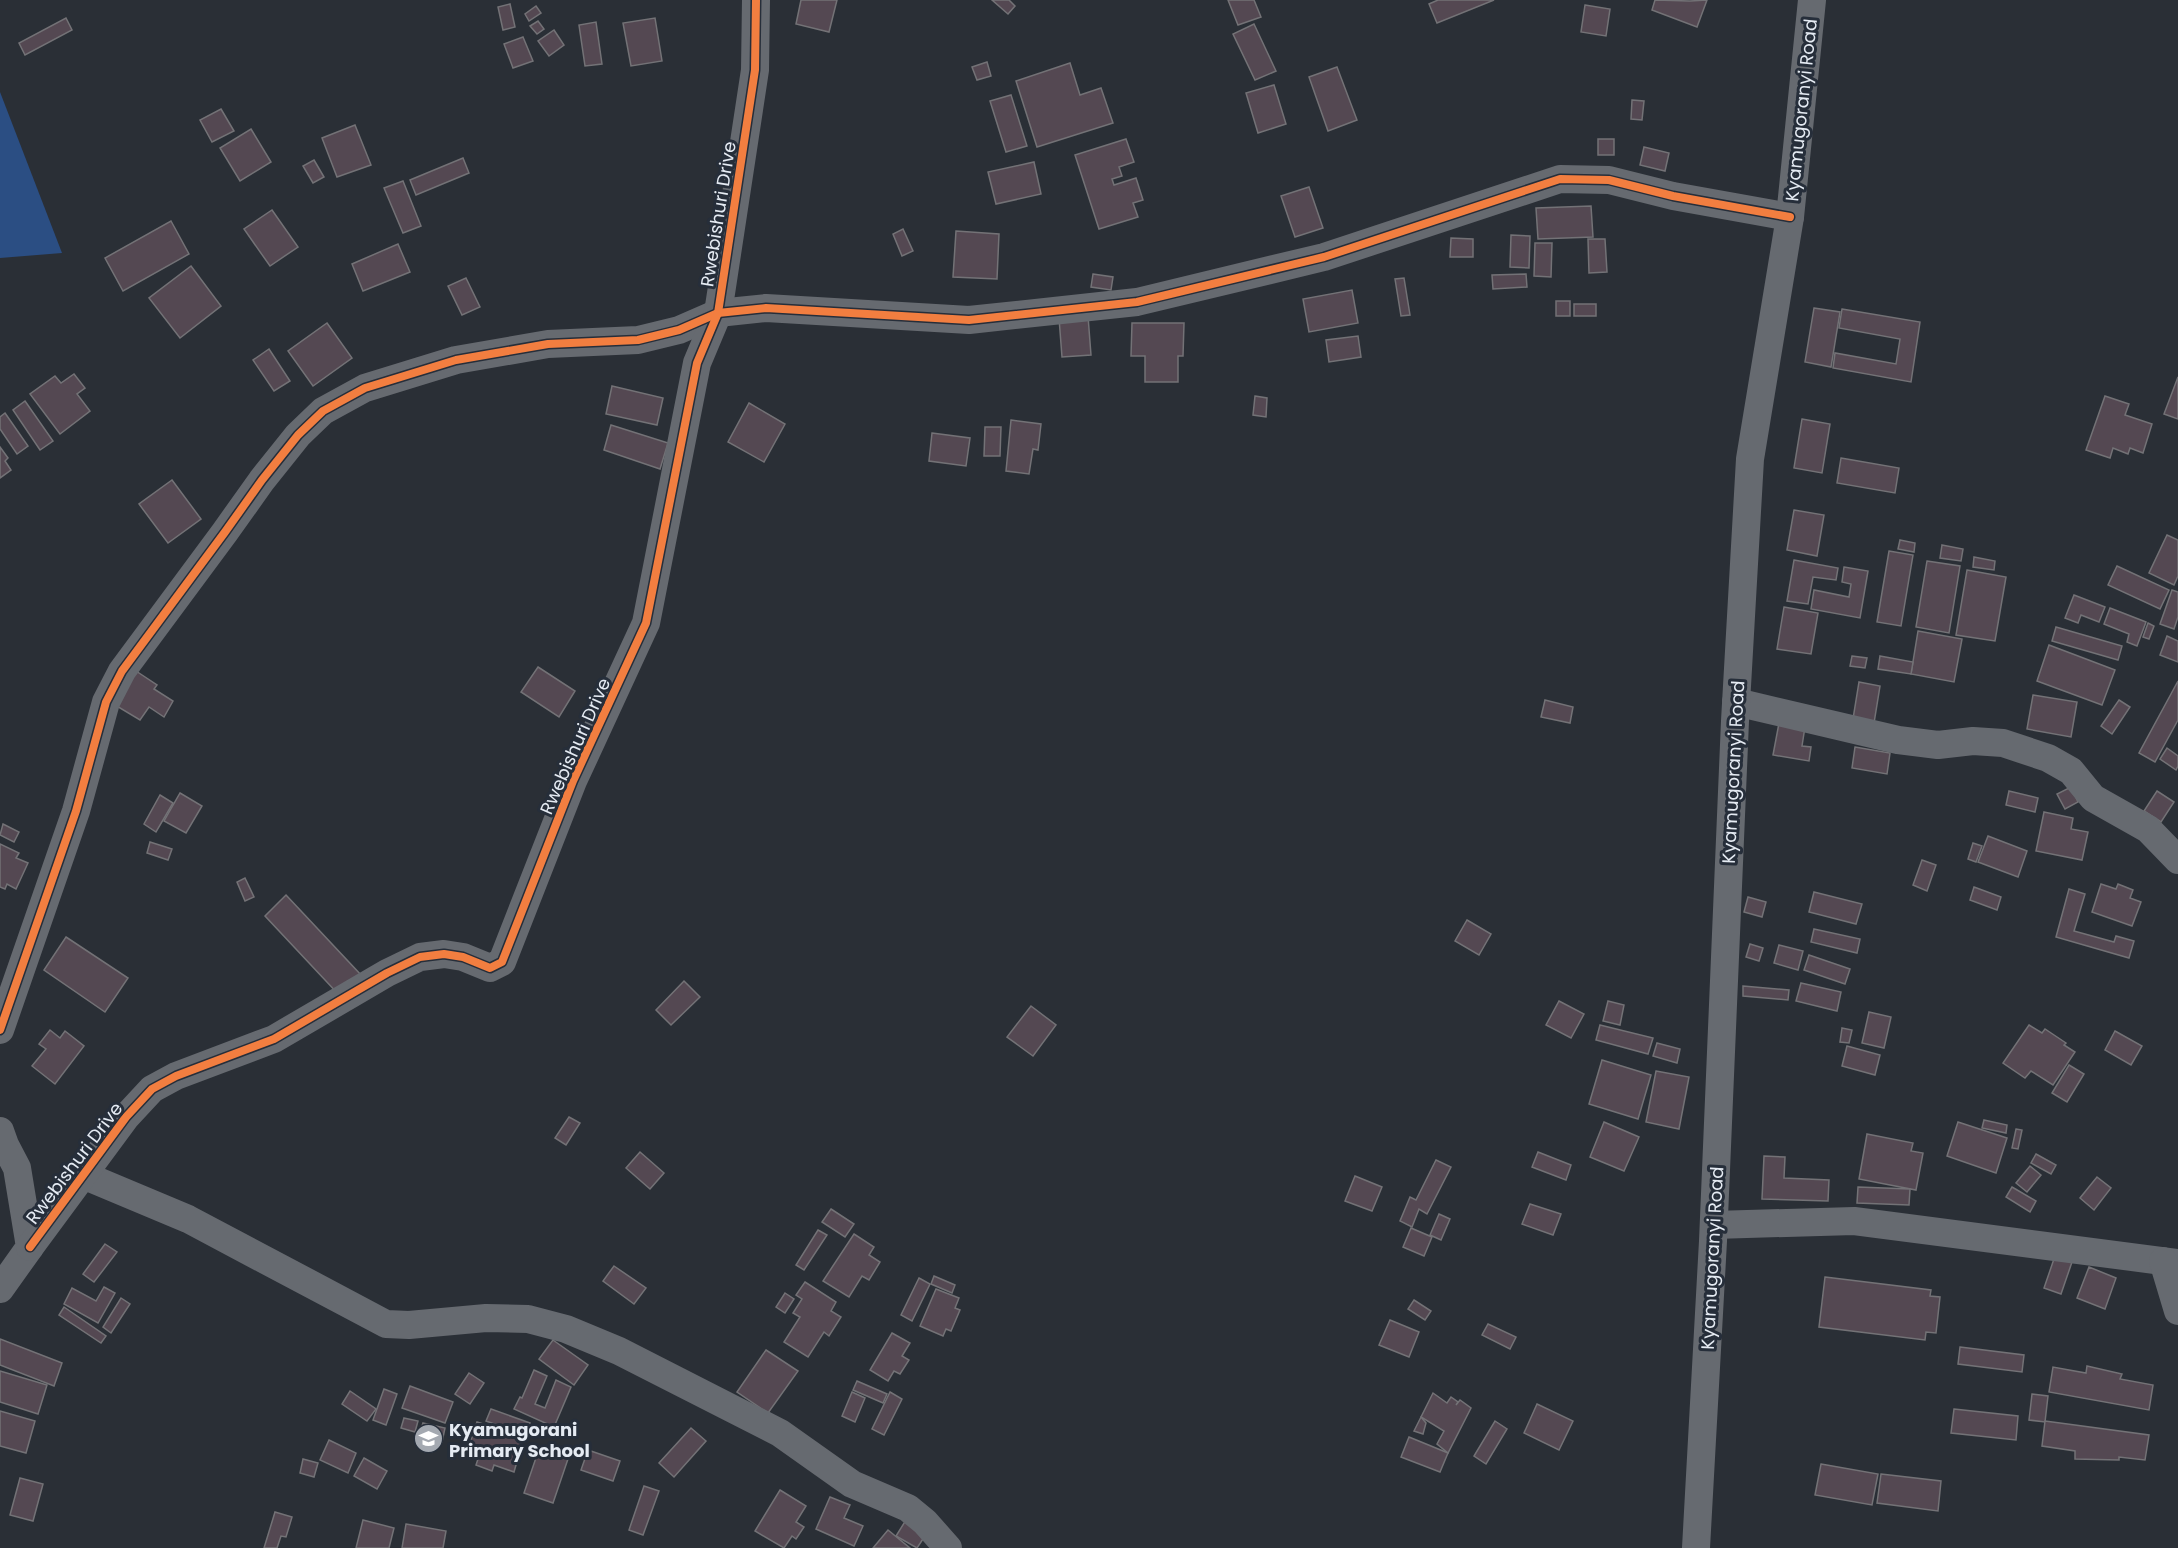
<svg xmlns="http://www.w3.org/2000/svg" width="2178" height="1548" viewBox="0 0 2178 1548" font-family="Poppins,sans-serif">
<rect width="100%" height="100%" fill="#2a2f36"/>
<polygon fill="#2b4e83" points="0,92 62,253 0,258"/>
<g fill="#544852" stroke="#737276" stroke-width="1.5">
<polygon points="801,0 837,0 829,32 796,24"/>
<polygon points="992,0 1009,0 1015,6 1008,14"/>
<polygon points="1228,0 1254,0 1261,17 1238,25"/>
<polygon points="1438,0 1494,0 1437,23 1429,4"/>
<polygon points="1655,0 1690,1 1707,0 1697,27 1652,10"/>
<polygon points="510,4 515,27 503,30 498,7"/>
<polygon points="1585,5 1610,9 1606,36 1581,32"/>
<polygon points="536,6 541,13 529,21 525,14"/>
<polygon points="66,18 72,30 25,55 19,43"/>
<polygon points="655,18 662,61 631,66 623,23"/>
<polygon points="538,21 544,29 537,34 530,26"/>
<polygon points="596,22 602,64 585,66 579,25"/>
<polygon points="1254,24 1276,71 1255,80 1233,34"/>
<polygon points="554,30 564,45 549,56 538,41"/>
<polygon points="523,37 533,61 513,68 504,44"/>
<polygon points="987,62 991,76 977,80 972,67"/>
<polygon points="1070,63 1080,95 1101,88 1113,123 1037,147 1016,81"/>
<polygon points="1337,67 1357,120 1328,131 1309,77"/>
<polygon points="1274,85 1286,124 1258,133 1246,93"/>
<polygon points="1011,95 1027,146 1006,152 990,101"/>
<polygon points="1632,100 1644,101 1642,120 1631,119"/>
<polygon points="221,109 234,131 212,142 200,120"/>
<polygon points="355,125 371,165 337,177 322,138"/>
<polygon points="251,129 271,162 240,181 220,148"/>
<polygon points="1126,139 1134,162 1119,167 1122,176 1112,179 1114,185 1136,178 1143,200 1133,203 1138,217 1099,229 1075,155"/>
<rect x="1598" y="139" width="16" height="16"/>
<polygon points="1644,147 1669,153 1665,171 1640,165"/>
<polygon points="463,158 469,173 416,195 410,180"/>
<polygon points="314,160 324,177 313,183 303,166"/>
<polygon points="1034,162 1041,194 996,204 988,172"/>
<polygon points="403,181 421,226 403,233 384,188"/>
<polygon points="1309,187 1323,228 1295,237 1281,196"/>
<polygon points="1591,206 1593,237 1538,239 1536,208"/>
<polygon points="272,210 298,247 270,266 244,229"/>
<polygon points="171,221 189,254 123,291 105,258"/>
<polygon points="903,229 913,251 902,256 893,234"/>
<polygon points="956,231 999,234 997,279 953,277"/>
<polygon points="1511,235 1530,236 1529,268 1510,267"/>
<polygon points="1451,238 1473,239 1473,257 1450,257"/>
<polygon points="1588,239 1605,239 1607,272 1589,273"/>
<polygon points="1535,243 1552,243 1551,277 1534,276"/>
<polygon points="398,244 410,272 363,291 352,264"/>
<polygon points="191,266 221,306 180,338 149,298"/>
<polygon points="1093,274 1113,277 1111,290 1091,287"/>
<polygon points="1526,274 1527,287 1493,289 1492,275"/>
<polygon points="466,278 480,307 462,315 448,286"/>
<polygon points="1404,278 1410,315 1401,316 1395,279"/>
<polygon points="1352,290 1358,323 1309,332 1303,299"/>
<rect x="1556" y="301" width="14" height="15"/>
<rect x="1574" y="304" width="22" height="12"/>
<polygon points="1814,308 1840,312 1831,367 1805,362"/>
<polygon points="1842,309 1920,322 1911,382 1833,368 1835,353 1896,364 1900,339 1839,328"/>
<polygon points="1088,316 1091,355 1062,357 1059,318"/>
<polygon points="327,323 352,358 313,386 288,351"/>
<polygon points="1132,323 1184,323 1183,356 1178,356 1178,382 1145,382 1145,356 1131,356"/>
<polygon points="1358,336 1361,357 1329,362 1326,340"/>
<polygon points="269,349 290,381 274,391 253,360"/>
<polygon points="74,374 85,388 77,394 90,411 60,434 30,394 55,376 61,383"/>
<polygon points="2178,377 2178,419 2164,414"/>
<polygon points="612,386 663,398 657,425 606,414"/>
<polygon points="1255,396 1267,398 1266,417 1253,415"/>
<polygon points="2105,396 2129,404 2125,415 2152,424 2143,453 2130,448 2128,454 2113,448 2110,458 2086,450"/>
<polygon points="25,401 53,441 40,450 13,410"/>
<polygon points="749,403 785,424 764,462 728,442"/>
<polygon points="5,413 28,446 17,454 0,429 0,417"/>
<polygon points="1802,419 1830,424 1822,473 1794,468"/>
<polygon points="1011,420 1041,424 1038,450 1033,449 1029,474 1006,471"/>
<polygon points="611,425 668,443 660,469 604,450"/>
<polygon points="985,427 1001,427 1000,456 984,456"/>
<polygon points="932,433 970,438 966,466 929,461"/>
<polygon points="0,447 8,458 5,461 11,470 0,478"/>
<polygon points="1841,458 1899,468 1895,493 1837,483"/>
<polygon points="172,480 201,519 168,543 139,504"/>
<polygon points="1794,510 1824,515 1817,556 1787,550"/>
<polygon points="2167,535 2178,540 2178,576 2174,585 2149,573"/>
<polygon points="1900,540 1915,543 1914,552 1898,549"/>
<polygon points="1942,545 1963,549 1961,561 1940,558"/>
<polygon points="1889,551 1913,555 1901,626 1877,622"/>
<polygon points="1974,557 1995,561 1994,570 1973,567"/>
<polygon points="1794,560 1838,568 1836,580 1813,577 1808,604 1787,601"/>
<polygon points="1927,561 1960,566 1949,633 1916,627"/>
<polygon points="2117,566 2169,590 2160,609 2108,585"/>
<polygon points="1844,567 1868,571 1860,618 1811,609 1814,590 1849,597 1851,584 1842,582"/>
<polygon points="1967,570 2006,577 1995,641 1956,635"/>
<polygon points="2172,590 2178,592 2178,617 2174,629 2160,624"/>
<polygon points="2074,595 2105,607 2099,622 2081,615 2078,623 2065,618"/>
<polygon points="1784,607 1818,613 1811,654 1777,649"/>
<polygon points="2110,608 2146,622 2137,646 2127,642 2129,634 2104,624"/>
<polygon points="2148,623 2154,626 2149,639 2143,637"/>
<polygon points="2056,627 2122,646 2118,660 2052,641"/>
<polygon points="1918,631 1962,639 1954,682 1911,674"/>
<polygon points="2167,636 2178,641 2178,662 2160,655"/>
<polygon points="2049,645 2115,670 2102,705 2037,681"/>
<polygon points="1852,656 1867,658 1865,668 1850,666"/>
<polygon points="1880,656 1913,662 1911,674 1878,669"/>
<polygon points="538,667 575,691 559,717 521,692"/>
<polygon points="136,671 157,685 154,689 173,701 164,717 149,707 140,720 115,705"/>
<polygon points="2178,681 2178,720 2155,762 2139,753"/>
<polygon points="1859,682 1880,686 1874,723 1853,719"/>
<polygon points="2033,695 2077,702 2071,737 2027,729"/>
<polygon points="1545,700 1573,707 1570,723 1541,717"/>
<polygon points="2119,700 2130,707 2112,734 2101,726"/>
<polygon points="1779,723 1805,727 1802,746 1811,747 1809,761 1773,755"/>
<polygon points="1855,747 1890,753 1887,774 1852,768"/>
<polygon points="2167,748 2178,756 2178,766 2176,770 2160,759"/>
<polygon points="2071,787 2078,802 2065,809 2057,794"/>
<polygon points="2009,791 2038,798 2035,812 2006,805"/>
<polygon points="2157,791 2174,802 2161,822 2144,811"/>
<polygon points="180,793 202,806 186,833 164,821"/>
<polygon points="160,795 173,803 156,832 144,824"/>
<polygon points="2044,812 2073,818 2071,829 2088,832 2082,860 2036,851"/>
<polygon points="3,824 19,832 14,842 0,835"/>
<polygon points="1988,836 2027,851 2018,877 1978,862"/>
<polygon points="150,842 172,849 168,860 147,853"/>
<polygon points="1973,843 1982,846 1976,862 1968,859"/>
<polygon points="0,844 19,853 16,858 28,863 16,889 7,884 5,889 0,887"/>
<polygon points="1922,860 1936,865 1927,891 1913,885"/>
<polygon points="245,878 254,897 245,901 237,882"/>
<polygon points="2101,884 2116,889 2118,884 2133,890 2130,898 2141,902 2132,926 2092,912"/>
<polygon points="1974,887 2001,897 1997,910 1970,900"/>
<polygon points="2069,889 2085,894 2074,931 2114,942 2116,936 2134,941 2129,958 2056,937"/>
<polygon points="1814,892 1862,904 1856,924 1809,912"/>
<polygon points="286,895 362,976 340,996 265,916"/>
<polygon points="1748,897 1766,902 1762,917 1744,912"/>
<polygon points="1467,920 1491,934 1479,955 1455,941"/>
<polygon points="1814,929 1860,939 1857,953 1811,942"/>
<polygon points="66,937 128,978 105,1012 44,970"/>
<polygon points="1750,944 1763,948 1759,961 1746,957"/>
<polygon points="1779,945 1803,951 1798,970 1774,963"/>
<polygon points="1809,955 1850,969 1845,984 1804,970"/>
<polygon points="684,981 700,997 671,1025 656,1010"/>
<polygon points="1801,983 1841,992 1837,1011 1796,1001"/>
<polygon points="1743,986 1789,990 1788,1000 1743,996"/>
<polygon points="1559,1001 1584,1014 1571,1038 1546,1025"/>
<polygon points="1608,1001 1624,1005 1620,1025 1603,1021"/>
<polygon points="1031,1006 1056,1025 1033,1056 1007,1037"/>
<polygon points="1869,1012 1891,1017 1884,1048 1862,1043"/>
<polygon points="1600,1025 1653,1038 1648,1054 1596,1040"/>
<polygon points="2029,1025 2042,1033 2045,1029 2066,1043 2064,1045 2075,1052 2053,1085 2031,1071 2025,1078 2003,1063"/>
<polygon points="1842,1028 1852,1030 1849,1043 1840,1042"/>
<polygon points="50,1030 60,1038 65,1031 84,1046 55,1084 32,1066 46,1049 39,1044"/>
<polygon points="2115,1031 2142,1046 2131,1065 2105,1050"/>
<polygon points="1657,1043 1680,1049 1677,1063 1653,1056"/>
<polygon points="1847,1046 1880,1055 1875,1075 1842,1066"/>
<polygon points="1602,1060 1651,1075 1638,1119 1589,1104"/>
<polygon points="2069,1065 2084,1074 2067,1102 2052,1093"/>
<polygon points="1656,1071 1689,1077 1679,1129 1646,1122"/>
<polygon points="569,1117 580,1123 566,1145 555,1138"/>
<polygon points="1984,1120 2007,1125 2006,1133 1982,1128"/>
<polygon points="1604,1122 1639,1137 1624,1171 1590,1157"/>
<polygon points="1958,1122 2007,1138 1996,1173 1947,1156"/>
<polygon points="2016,1129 2022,1130 2018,1149 2012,1148"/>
<polygon points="1867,1134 1913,1143 1911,1151 1923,1153 1916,1190 1859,1179"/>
<polygon points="640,1152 664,1173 650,1189 626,1168"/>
<polygon points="1538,1152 1571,1165 1566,1180 1532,1167"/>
<polygon points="2036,1154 2056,1165 2051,1174 2031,1163"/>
<polygon points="1764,1156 1785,1157 1784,1178 1829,1180 1828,1201 1762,1199"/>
<polygon points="1436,1160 1451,1167 1427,1214 1419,1209 1412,1227 1400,1221 1410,1197 1416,1200"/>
<polygon points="2030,1166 2041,1175 2027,1192 2016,1183"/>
<polygon points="1355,1176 1382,1187 1372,1211 1345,1201"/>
<polygon points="2097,1177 2111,1188 2094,1210 2080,1198"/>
<polygon points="1858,1187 1910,1189 1909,1205 1857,1203"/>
<polygon points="2012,1187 2036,1201 2030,1212 2006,1197"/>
<polygon points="1530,1204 1561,1214 1553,1235 1522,1224"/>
<polygon points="831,1209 854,1224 845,1237 822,1222"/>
<polygon points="1439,1214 1450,1219 1441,1240 1430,1235"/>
<polygon points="1411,1228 1432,1237 1424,1256 1403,1247"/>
<polygon points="818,1230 827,1235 804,1270 796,1265"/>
<polygon points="854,1234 874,1247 869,1255 880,1262 869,1280 862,1276 849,1297 823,1281"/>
<polygon points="105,1244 117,1252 94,1282 83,1274"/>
<polygon points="2055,1256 2072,1262 2061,1294 2044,1288"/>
<polygon points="614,1266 646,1288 634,1304 603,1281"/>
<polygon points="2089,1267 2116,1278 2105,1309 2077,1298"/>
<polygon points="934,1276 955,1285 952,1293 931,1284"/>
<polygon points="1825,1277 1931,1290 1930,1296 1940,1297 1936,1333 1926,1332 1925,1340 1819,1327"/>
<polygon points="919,1278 930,1284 912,1321 901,1315"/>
<polygon points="805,1282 836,1302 831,1311 841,1317 829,1336 824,1332 808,1357 784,1342 800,1317 793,1313 802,1299 796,1295"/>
<polygon points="104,1287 115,1293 98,1323 64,1304 72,1288 96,1301"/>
<polygon points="936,1289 959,1298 955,1308 960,1310 951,1331 946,1329 943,1336 920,1326"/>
<polygon points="785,1293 794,1299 785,1313 776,1307"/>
<polygon points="121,1298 130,1304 111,1333 103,1327"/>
<polygon points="1414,1300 1431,1311 1425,1320 1408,1309"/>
<polygon points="64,1307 106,1336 101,1343 59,1315"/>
<polygon points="1390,1320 1419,1332 1409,1357 1379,1345"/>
<polygon points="1488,1324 1516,1337 1510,1349 1482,1335"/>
<polygon points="892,1333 910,1343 902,1356 909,1360 900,1374 894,1371 888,1381 870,1370"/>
<polygon points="0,1339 62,1363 54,1386 0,1365"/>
<polygon points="553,1340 588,1365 574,1385 539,1359"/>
<polygon points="1960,1347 2024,1355 2022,1372 1958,1364"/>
<polygon points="766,1350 798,1371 768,1413 737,1392"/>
<polygon points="2087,1366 2122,1374 2120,1379 2153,1385 2149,1410 2049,1392 2053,1367 2086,1373"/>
<polygon points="534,1370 547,1376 535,1404 545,1408 556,1380 571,1387 554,1427 514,1409 520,1397 522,1398"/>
<polygon points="0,1371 47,1385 38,1414 0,1402"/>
<polygon points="469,1373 484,1383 470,1404 455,1394"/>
<polygon points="857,1381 887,1394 883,1403 853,1390"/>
<polygon points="410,1386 453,1402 445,1423 402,1408"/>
<polygon points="384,1389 397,1394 386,1425 373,1420"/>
<polygon points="350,1391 376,1409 367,1421 342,1404"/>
<polygon points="852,1392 865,1398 855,1422 842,1416"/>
<polygon points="890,1392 902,1399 884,1435 872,1429"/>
<polygon points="1433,1393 1447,1403 1451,1397 1458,1402 1456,1405 1460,1400 1471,1408 1448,1453 1437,1444 1444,1431 1421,1417"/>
<polygon points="2032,1394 2048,1396 2045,1422 2029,1420"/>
<polygon points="1537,1404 1573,1421 1559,1450 1524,1433"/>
<polygon points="491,1409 530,1423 525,1435 486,1421"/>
<polygon points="1954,1409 2018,1416 2016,1440 1951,1433"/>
<polygon points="0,1411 35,1421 26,1453 0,1446"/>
<polygon points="1421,1417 1426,1423 1423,1434 1414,1431"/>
<polygon points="404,1418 418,1421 415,1432 401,1428"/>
<polygon points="1495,1421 1507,1429 1486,1464 1474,1456"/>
<polygon points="2045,1421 2149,1435 2145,1460 2119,1457 2119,1460 2075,1459 2075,1451 2042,1446"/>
<polygon points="477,1422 524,1437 514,1472 494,1465 492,1471 476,1465 480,1453 468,1449"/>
<polygon points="423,1423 445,1428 442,1442 419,1436"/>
<polygon points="691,1428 706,1441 674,1477 659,1463"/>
<polygon points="1409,1437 1448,1453 1440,1472 1401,1457"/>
<polygon points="329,1440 356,1453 348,1473 320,1460"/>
<polygon points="540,1446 569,1456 553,1503 524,1493"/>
<polygon points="588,1450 620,1461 613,1481 581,1470"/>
<polygon points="364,1458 387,1471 377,1489 354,1476"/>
<polygon points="303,1459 318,1463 314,1477 300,1473"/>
<polygon points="1821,1464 1878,1474 1872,1505 1815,1495"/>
<polygon points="1881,1474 1941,1481 1938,1511 1877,1503"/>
<polygon points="20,1478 43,1484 33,1521 10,1515"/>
<polygon points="644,1486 659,1491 643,1535 629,1530"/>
<polygon points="780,1490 806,1506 796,1522 804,1527 796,1539 792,1536 784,1548 755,1531"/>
<polygon points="830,1497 850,1505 844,1518 863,1526 854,1546 816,1529"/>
<polygon points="275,1512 292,1517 286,1537 281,1536 277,1548 264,1548"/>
<polygon points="363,1520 394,1528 389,1548 356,1548"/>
<polygon points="906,1520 927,1533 917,1548 896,1536"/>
<polygon points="406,1524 446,1531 443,1548 402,1548"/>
<polygon points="888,1530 910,1548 873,1548"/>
</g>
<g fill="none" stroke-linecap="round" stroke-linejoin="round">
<g stroke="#666a70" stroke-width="28">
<polyline points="1736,702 1898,740 1938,745 1973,741 2003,743 2048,758 2071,771 2093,798 2148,829 2178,860"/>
<polyline points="0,1030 76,811 106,702 122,671 225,532 262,480 298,435 323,411 365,388 456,360 548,344 638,340 679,330 718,313 766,308 969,320 1137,302 1324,257 1560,179 1609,180 1673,196 1790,217"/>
<polyline points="0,1131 5,1145 17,1168 30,1247 0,1289"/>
<polyline points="83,1175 188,1219 386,1324 409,1325 486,1318 528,1319 566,1329 619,1351 780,1433 852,1484 908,1508 925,1522 948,1548"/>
<polyline points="1714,1225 1854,1221 2178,1263"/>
<polyline points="30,1247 126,1117 152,1089 176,1076 274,1039 387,973 420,957 444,954 463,957 490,968 502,962 573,781 646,623 697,363 718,313 755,70 756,0"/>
<polyline points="2163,1261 2178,1311"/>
<polyline points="1696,1548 1713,1241 1735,721 1750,459 1790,217 1812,0"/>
</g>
<defs>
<g id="cycleway">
<polyline points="0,1030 76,811 106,702 122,671 225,532 262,480 298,435 323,411 365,388 456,360 548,344 638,340 679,330 718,313 766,308 969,320 1137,302 1324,257 1560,179 1609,180 1673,196 1790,217"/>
<polyline points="30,1247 126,1117 152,1089 176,1076 274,1039 387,973 420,957 444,954 463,957 490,968 502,962 573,781 646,623 697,363 718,313 755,70 756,0"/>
</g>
</defs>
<use href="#cycleway" stroke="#262e3a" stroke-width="11"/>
<use href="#cycleway" stroke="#f27e40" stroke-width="8"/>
</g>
<defs>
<symbol id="school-disc" viewBox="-11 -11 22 22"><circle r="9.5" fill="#a4a9b1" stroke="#262e3a"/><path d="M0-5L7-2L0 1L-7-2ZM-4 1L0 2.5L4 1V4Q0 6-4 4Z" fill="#fff"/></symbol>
</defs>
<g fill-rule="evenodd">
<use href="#school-disc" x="412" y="1422" width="33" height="33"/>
</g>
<g text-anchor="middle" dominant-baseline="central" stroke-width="6" stroke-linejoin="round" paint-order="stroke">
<g font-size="18" fill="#e5ebf3" stroke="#262e3a">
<text transform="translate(1801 110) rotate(-84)">Kyamugoranyi Road</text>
<text transform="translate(718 214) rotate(-81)">Rwebishuri Drive</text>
<text transform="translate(575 746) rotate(-66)">Rwebishuri Drive</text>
<text transform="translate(1733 772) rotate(-87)">Kyamugoranyi Road</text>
<text transform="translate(74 1163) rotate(-53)">Rwebishuri Drive</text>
<text transform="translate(1712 1258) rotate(-87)">Kyamugoranyi Road</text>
</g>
<g font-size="18" font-weight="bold" fill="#e5ebf3" stroke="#262e3a" text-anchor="start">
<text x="449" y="1429">Kyamugorani<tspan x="449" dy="21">Primary School</tspan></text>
</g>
</g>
</svg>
